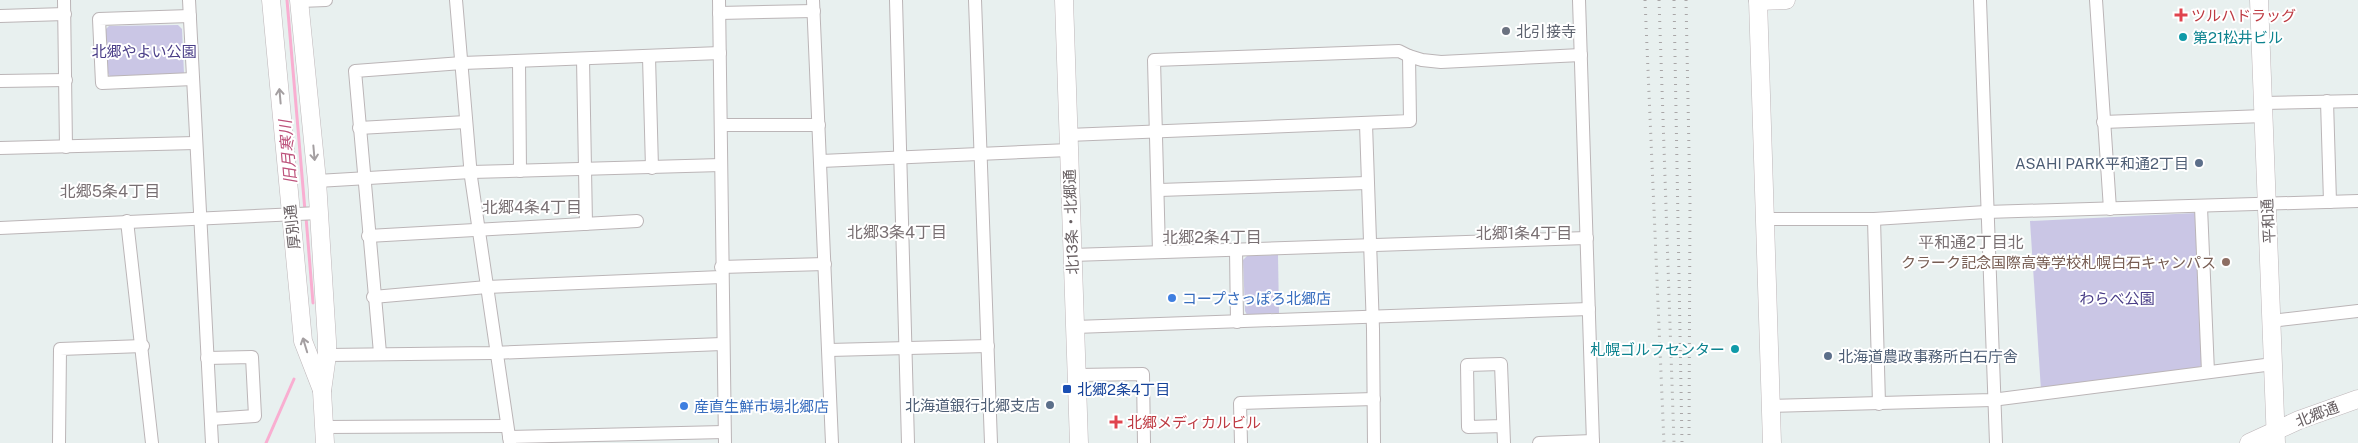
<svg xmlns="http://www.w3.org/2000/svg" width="2358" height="443" viewBox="0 0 2358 443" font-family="'Public Sans','Noto Sans JP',sans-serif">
<rect width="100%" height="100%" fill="#e8f0ef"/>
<g fill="#cac6e5">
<polygon points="178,25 182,29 184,74 110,77 108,73 105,30 109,26"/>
<polygon points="2196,213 2202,365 2197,368 2041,390 2030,221"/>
<polygon points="1278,255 1279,313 1247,315 1245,311 1243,260 1247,256"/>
</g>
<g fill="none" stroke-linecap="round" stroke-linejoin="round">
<g stroke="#f9aed1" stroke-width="3">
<polyline points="287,0 305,211"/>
<polyline points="306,217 313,303"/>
<polyline points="266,443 294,379"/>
</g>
<defs>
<g id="street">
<polyline points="64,0 66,147"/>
<polyline points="189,0 212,443"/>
<polyline points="456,0 471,177 510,443"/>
<polyline points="719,0 725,443"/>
<polyline points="813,0 832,443"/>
<polyline points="896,0 908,443"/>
<polyline points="975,0 991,443"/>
<polyline points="1579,0 1593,443"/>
<polyline points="1980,0 1996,443"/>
<polyline points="2096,0 2110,209"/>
<polyline points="300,1 326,0"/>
<polyline points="719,13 814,11"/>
<polyline points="0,16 65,14"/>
<polyline points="190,16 99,19 102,83 193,79"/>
<polyline points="649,57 652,168"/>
<polyline points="583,59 586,224"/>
<polyline points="519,62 520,171"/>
<polyline points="0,81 66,80"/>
<polyline points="2327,101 2330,202"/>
<polyline points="2264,103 2358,101"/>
<polyline points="2103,122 2264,116"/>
<polyline points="1366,124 1373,329 1374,443"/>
<polyline points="721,125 819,125"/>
<polyline points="359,128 466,122"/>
<polyline points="1068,135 1410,121 1409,56 1422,60 1441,62 1581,55"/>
<polyline points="0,148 195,143"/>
<polyline points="821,161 1069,150"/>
<polyline points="317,181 471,172 721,165"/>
<polyline points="1159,190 1367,183"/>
<polyline points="2201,207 2208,372"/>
<polyline points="1765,219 1874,219 1986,212 2358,201"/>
<polyline points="1874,219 1879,404"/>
<polyline points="127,221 152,443"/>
<polyline points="0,228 319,213"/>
<polyline points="368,236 637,221"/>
<polyline points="1236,250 1237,322"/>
<polyline points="1159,252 1154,60 1399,51 1409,56"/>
<polyline points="1072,255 1587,238"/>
<polyline points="721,267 825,264"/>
<polyline points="373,297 487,287 721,277"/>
<polyline points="2271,321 2358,311"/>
<polyline points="1075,327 1589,309"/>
<polyline points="829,350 988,346"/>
<polyline points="380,353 355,71 462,63 720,53"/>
<polyline points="327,355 492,353 722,344"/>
<polyline points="207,358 252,357 255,416 211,419"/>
<polyline points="1077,375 1143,374 1144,443"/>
<polyline points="1770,406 1992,400 2273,364"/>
<polyline points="1503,426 1468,427 1467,365 1501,364 1504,443"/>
<polyline points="323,427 506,426"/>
<polyline points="509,437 724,432"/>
<polyline points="59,443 60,349 143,346"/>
<polyline points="1241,443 1240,403 1374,399"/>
<polyline points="1539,443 1593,441"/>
</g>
<g id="secondary">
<polyline points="271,0 303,341 322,390"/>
<polyline points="299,0 317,181 327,341 327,355 322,391 325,443"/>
<polyline points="1064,0 1079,443"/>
<polyline points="1758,0 1772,443"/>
<polyline points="2259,0 2276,443"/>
<polyline points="1758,1 1786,0"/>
<polyline points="2249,443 2299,420 2358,399"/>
</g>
</defs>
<use href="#street" stroke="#bbb5b7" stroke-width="14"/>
<use href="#secondary" stroke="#beb6b9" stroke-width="19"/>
<use href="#street" stroke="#fff" stroke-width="12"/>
<use href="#secondary" stroke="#fff" stroke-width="18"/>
<g stroke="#a9a6a7" stroke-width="3" stroke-dasharray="1 6" stroke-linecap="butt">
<polyline points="1645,0 1664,443"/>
<polyline points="1659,0 1674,443"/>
<polyline points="1674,0 1682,443"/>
<polyline points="1686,0 1690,202 1689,437"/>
</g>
</g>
<defs><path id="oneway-shaft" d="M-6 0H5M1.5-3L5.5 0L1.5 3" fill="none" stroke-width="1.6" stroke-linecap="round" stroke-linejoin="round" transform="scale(1.25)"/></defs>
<g stroke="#a49fa1">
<use href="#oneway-shaft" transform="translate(280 96) rotate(-95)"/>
<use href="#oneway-shaft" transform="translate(314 153) rotate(85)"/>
<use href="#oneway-shaft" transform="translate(305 345) rotate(-107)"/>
</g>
<g fill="#e0444e" stroke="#fff" stroke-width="2">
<path d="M2178.5 7.5h5v5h5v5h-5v5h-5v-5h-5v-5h5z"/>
<path d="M1113.5 414.5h5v5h5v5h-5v5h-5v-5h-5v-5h5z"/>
</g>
<circle fill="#6b7280" stroke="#fff" stroke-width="2" cx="1506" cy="31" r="5"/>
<g fill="#0f9aa8" stroke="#fff" stroke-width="2">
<circle cx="2183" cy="37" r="5"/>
<circle cx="1735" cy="349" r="5"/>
</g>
<g fill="#5c6f8a" stroke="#fff" stroke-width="2">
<circle cx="2199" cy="163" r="5"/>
<circle cx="1828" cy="356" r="5"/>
<circle cx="1050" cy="405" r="5"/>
</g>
<circle fill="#8d6e63" stroke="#fff" stroke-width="2" cx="2226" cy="262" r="5"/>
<g fill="#3f7fe0" stroke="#fff" stroke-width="2">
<circle cx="1172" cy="298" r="5"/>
<circle cx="684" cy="406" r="5"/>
</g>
<rect fill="#1a4fb4" stroke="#fff" stroke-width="2" x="1062" y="384" width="10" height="10" rx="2.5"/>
<g text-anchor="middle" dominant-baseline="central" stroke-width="4" stroke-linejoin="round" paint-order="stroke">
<g font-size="15" fill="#be3a42" stroke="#fff" text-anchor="start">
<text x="2191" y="15">ツルハドラッグ</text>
<text x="1127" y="422">北郷メディカルビル</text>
</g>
<g font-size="15" fill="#5b616d" stroke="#fff" text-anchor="start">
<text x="1516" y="31">北引接寺</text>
</g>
<g font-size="15" fill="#0d838f" stroke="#fff" text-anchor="start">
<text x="2193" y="37">第21松井ビル</text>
<text x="1725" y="349" text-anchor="end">札幌ゴルフセンター</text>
</g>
<g font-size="15" fill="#493d87" stroke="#fff">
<text x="144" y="51">北郷やよい公園</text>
<text x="2117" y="298">わらべ公園</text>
</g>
<g font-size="15" fill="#4e5e75" stroke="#fff" text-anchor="end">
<text x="2189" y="163">ASAHI PARK平和通2丁目</text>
<text x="1838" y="356" text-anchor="start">北海道農政事務所白石庁舎</text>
<text x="1040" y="405">北海道銀行北郷支店</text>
</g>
<g font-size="15" fill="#675f62" stroke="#fff">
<text transform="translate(2268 221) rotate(-93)">平和通</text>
<text transform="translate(1071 222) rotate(-92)">北13条・北郷通</text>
<text transform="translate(292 227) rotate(-96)">厚別通</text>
<text transform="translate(2317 414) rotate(-21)">北郷通</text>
</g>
<g font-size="15" fill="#785e54" stroke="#fff" text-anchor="end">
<text x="2216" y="262">クラーク記念国際高等学校札幌白石キャンパス</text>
</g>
<g font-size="15" fill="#366cbe" stroke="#fff" text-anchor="start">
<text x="1182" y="298">コープさっぽろ北郷店</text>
<text x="694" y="406">産直生鮮市場北郷店</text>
</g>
<g font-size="15" fill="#164399" stroke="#fff" text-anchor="start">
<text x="1077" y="389">北郷2条4丁目</text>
</g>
<g font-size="16" font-style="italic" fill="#bc517a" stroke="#fff">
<text transform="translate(288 152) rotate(-95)">旧月寒川</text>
</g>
<g font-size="16" fill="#797073" stroke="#fff">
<text x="110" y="191">北郷5条4丁目</text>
<text x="532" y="207">北郷4条4丁目</text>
<text x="897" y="232">北郷3条4丁目</text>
<text x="1524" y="233">北郷1条4丁目</text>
<text x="1212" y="237">北郷2条4丁目</text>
<text x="1971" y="242">平和通2丁目北</text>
</g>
</g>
</svg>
